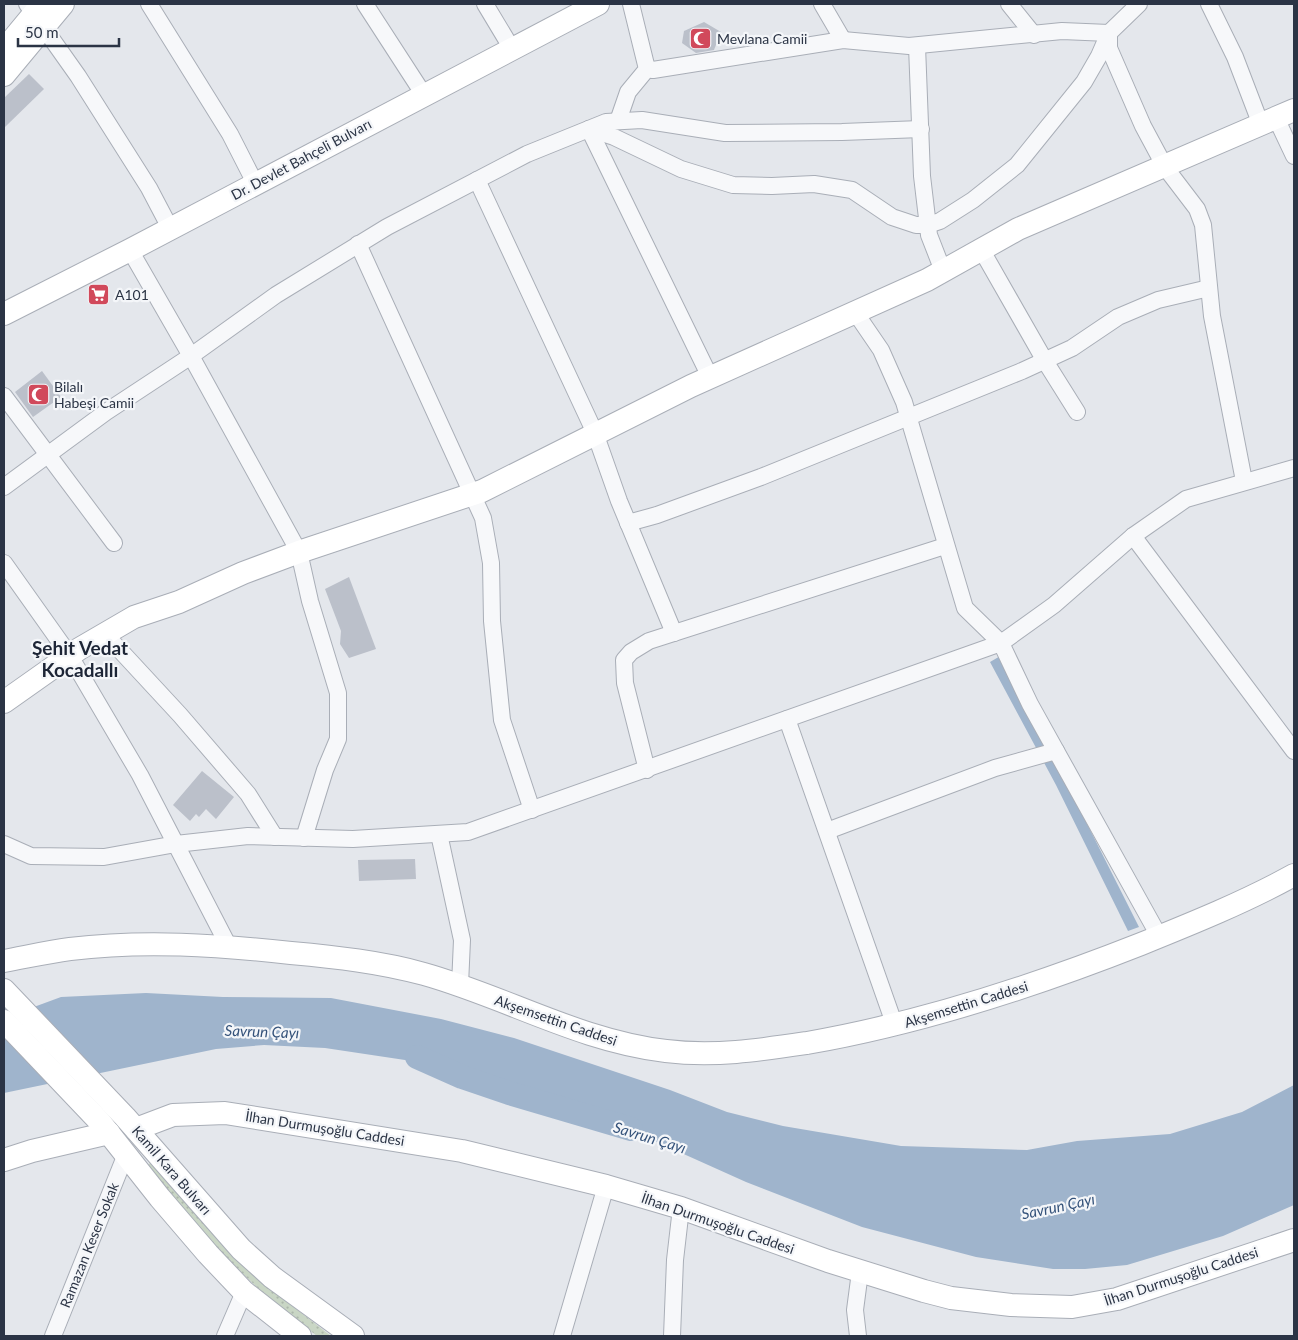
<svg xmlns="http://www.w3.org/2000/svg" width="1298" height="1340" viewBox="0 0 1298 1340" font-family="Lato,sans-serif">
<defs>
<pattern id="grass-dots" width="8" height="8" patternUnits="userSpaceOnUse" patternTransform="scale(1.25)"><rect width="8" height="8" fill="#c9d6c5"/><path d="M2 2h.1M6 6h.1" fill="none" stroke="#adb8ab" stroke-width="1.8" stroke-linecap="round"/></pattern>
</defs>
<rect width="100%" height="100%" fill="#e4e7ec"/>
<polygon fill="url(#grass-dots)" points="151,1162 264,1284 331,1336 317,1336 265,1295 212,1244 147,1166"/>
<g fill="#9fb4cc">
<polygon points="1002,655 1139,927 1128,931 1056,785 990,662"/>
<polygon points="146,993 223,997 331,998 441,1019 514,1038 670,1090 727,1112 783,1126 901,1146 1027,1150 1077,1141 1170,1134 1242,1112 1294,1085 1294,1205 1223,1236 1127,1265 1085,1269 1053,1269 976,1257 862,1227 746,1182 648,1138 535,1096 469,1075 405,1060 325,1048 264,1045 216,1049 4,1093 4,1018 61,997"/>
</g>
<g fill="none" stroke-linecap="round" stroke-linejoin="round">
<polyline stroke="#9fb4cc" stroke-width="24" points="417,1057 462,1077 509,1093 631,1129"/>
</g>
<g fill="#bbc0ca">
<polygon points="704,22 721,32 714,50 696,53 682,43 684,31"/>
<polygon points="29,74 44,89 4,128 4,98"/>
<polygon points="42,371 61,397 33,417 15,392"/>
<polygon points="349,577 376,649 349,658 340,644 341,631 325,589"/>
<polygon points="202,771 234,797 216,819 206,809 199,817 196,814 190,821 173,805"/>
<polygon points="415,859 416,879 359,881 358,860"/>
</g>
<g fill="none" stroke-linecap="round" stroke-linejoin="round">
<defs>
<g id="street">
<polyline points="27,4 78,76 149,188 170,228"/>
<polyline points="149,4 230,134 255,183"/>
<polyline points="365,4 424,95"/>
<polyline points="485,4 512,49"/>
<polyline points="822,4 843,40"/>
<polyline points="1009,4 1034,35"/>
<polyline points="1209,4 1235,57 1261,125"/>
<polyline points="1109,35 1109,48 1143,126 1165,167 1197,209 1203,225 1212,316 1244,481"/>
<polyline points="917,46 922,176 929,235 943,271"/>
<polyline points="647,69 653,70 843,40 909,46 1062,31 1109,33"/>
<polyline points="1276,118 1294,156"/>
<polyline points="618,121 628,92 647,69 631,4"/>
<polyline points="589,129 614,137 681,169 733,185 772,186 814,184 852,190 892,217 916,225 928,225 940,221 973,200 1017,165 1084,82 1099,56 1109,33 1139,4"/>
<polyline points="589,129 710,377"/>
<polyline points="477,180 595,433 619,501 674,633"/>
<polyline points="358,244 483,518 491,563 492,621 502,720 532,810"/>
<polyline points="981,249 1045,361 1077,412"/>
<polyline points="130,250 191,356 299,552 310,601 338,693 338,739 325,770 304,838"/>
<polyline points="855,312 881,350 904,402 965,608 1001,643 1030,704 1159,936"/>
<polyline points="4,396 114,543"/>
<polyline points="4,487 106,412 191,356 276,295 387,227 527,154 606,122 642,120 725,133 842,132 921,129"/>
<polyline points="628,523 657,515 761,477 1022,371 1072,348 1118,317 1158,300 1209,288"/>
<polyline points="1133,536 1294,751"/>
<polyline points="4,563 70,656 140,775 229,947"/>
<polyline points="105,634 180,715 248,794 275,837"/>
<polyline points="787,719 895,1026"/>
<polyline points="647,770 625,683 624,660 631,652 649,641 945,546"/>
<polyline points="827,831 995,768 1056,751"/>
<polyline points="439,834 462,940 460,985"/>
<polyline points="4,844 31,856 104,857 176,844 248,836 353,839 468,832 1001,643 1054,605 1133,536 1186,499 1294,468"/>
<polyline points="53,1336 126,1154"/>
<polyline points="225,1336 244,1292"/>
<polyline points="562,1336 606,1186"/>
<polyline points="672,1336 675,1260 681,1208"/>
<polyline points="858,1336 855,1310 860,1272"/>
</g>
<g id="secondary">
<polyline points="4,50 42,4"/>
<polyline points="4,75 63,4"/>
<polyline points="4,314 130,250 598,4"/>
<polyline points="4,702 79,649 134,617 179,602 243,573 299,552 482,491 691,386 927,280 1018,229 1294,110"/>
<path d="M4,961C26,957 47,952 70,949C144,940 217,945 291,953C335,957 381,962 424,974C506,997 580,1041 666,1051C714,1057 760,1050 807,1043C922,1023 1032,987 1141,944C1193,923 1245,902 1294,875"/>
<polyline points="4,990 125,1117 241,1249 272,1277 353,1336"/>
<polyline points="4,1021 100,1122 160,1198 208,1254 244,1292 300,1336"/>
<polyline points="136,1129 173,1115 225,1113 462,1151 606,1186 681,1208 828,1261 924,1291 951,1298 1011,1305 1072,1307 1117,1299 1294,1240"/>
<polyline points="4,1160 32,1151 109,1133"/>
</g>
</defs>
<use href="#street" stroke="#a9aeb7" stroke-width="18"/>
<use href="#secondary" stroke="#a9aeb7" stroke-width="24"/>
<use href="#street" stroke="#f7f8fa" stroke-width="16"/>
<use href="#secondary" stroke="#fff" stroke-width="22"/>
</g>
<defs>
<symbol id="mosque-square" viewBox="-11 -11 22 22"><rect x="-9" y="-9" width="18" height="18" rx="4" fill="#d1495b" stroke="#f4f6f9"/><path d="M3.5-4.9A6 6 0 1 0 3.5 4.9A5 5 0 1 1 3.5-4.9Z" fill="#fff"/></symbol>
<symbol id="supermarket-square" viewBox="-11 -11 22 22"><rect x="-9" y="-9" width="18" height="18" rx="4" fill="#d1495b" stroke="#f4f6f9"/><path d="M-6-5.5h2.5l.6 2H6L4.5 2H-2.5L-4.4-4H-6ZM-1.5 3.2a1.3 1.3 0 1 0 .1 0ZM3 3.2a1.3 1.3 0 1 0 .1 0Z" fill="#fff"/></symbol>
</defs>
<g fill-rule="evenodd">
<use href="#mosque-square" x="688" y="26" width="25" height="25"/>
<use href="#supermarket-square" x="86" y="282" width="25" height="25"/>
<use href="#mosque-square" x="26" y="382" width="25" height="25"/>
</g>
<g text-anchor="middle" dominant-baseline="central" stroke-width="4.5" stroke-linejoin="round" paint-order="stroke">
<g font-size="14" fill="#2b3445" stroke="#f4f6f9" text-anchor="start">
<text x="717" y="38">Mevlana Camii</text>
<text x="115" y="294">A101</text>
<text x="54" y="386">Bilalı<tspan x="54" dy="16">Habeşi Camii</tspan></text>
</g>
<g font-size="14" fill="#2b3445" stroke="#f4f6f9">
<text transform="translate(301 159) rotate(-28)">Dr. Devlet Bahçeli Bulvarı</text>
<text transform="translate(966 1004) rotate(-17)">Akşemsettin Caddesi</text>
<text transform="translate(556 1020) rotate(19)">Akşemsettin Caddesi</text>
<text transform="translate(325 1128) rotate(9)">İlhan Durmuşoğlu Caddesi</text>
<text transform="translate(172 1170) rotate(49)">Kamil Kara Bulvarı</text>
<text transform="translate(718 1223) rotate(19)">İlhan Durmuşoğlu Caddesi</text>
<text transform="translate(89 1245) rotate(-68)">Ramazan Keser Sokak</text>
<text transform="translate(1181 1276) rotate(-18)">İlhan Durmuşoğlu Caddesi</text>
</g>
<g font-size="15" font-style="italic" fill="#34527a" stroke="#f4f6f9">
<text transform="translate(262 1031) rotate(2)">Savrun Çayı</text>
<text transform="translate(650 1137) rotate(17)">Savrun Çayı</text>
<text transform="translate(1058 1206) rotate(-12)">Savrun Çayı</text>
</g>
<g font-size="19" font-weight="bold" fill="#1d2536" stroke="#f4f6f9">
<text x="80" y="647">Şehit Vedat<tspan x="80" dy="22">Kocadallı</tspan></text>
</g>
</g>
<rect width="1298" height="1340" fill="none" stroke="#2b3445" stroke-width="10"/>
<path d="M18 38v8h101v-8" fill="none" stroke="#2b3445" stroke-width="2.5"/>
<text x="25" y="38" font-size="15" fill="#2b3445" stroke="#f4f6f9" stroke-width="4" paint-order="stroke">50 m</text>
</svg>
